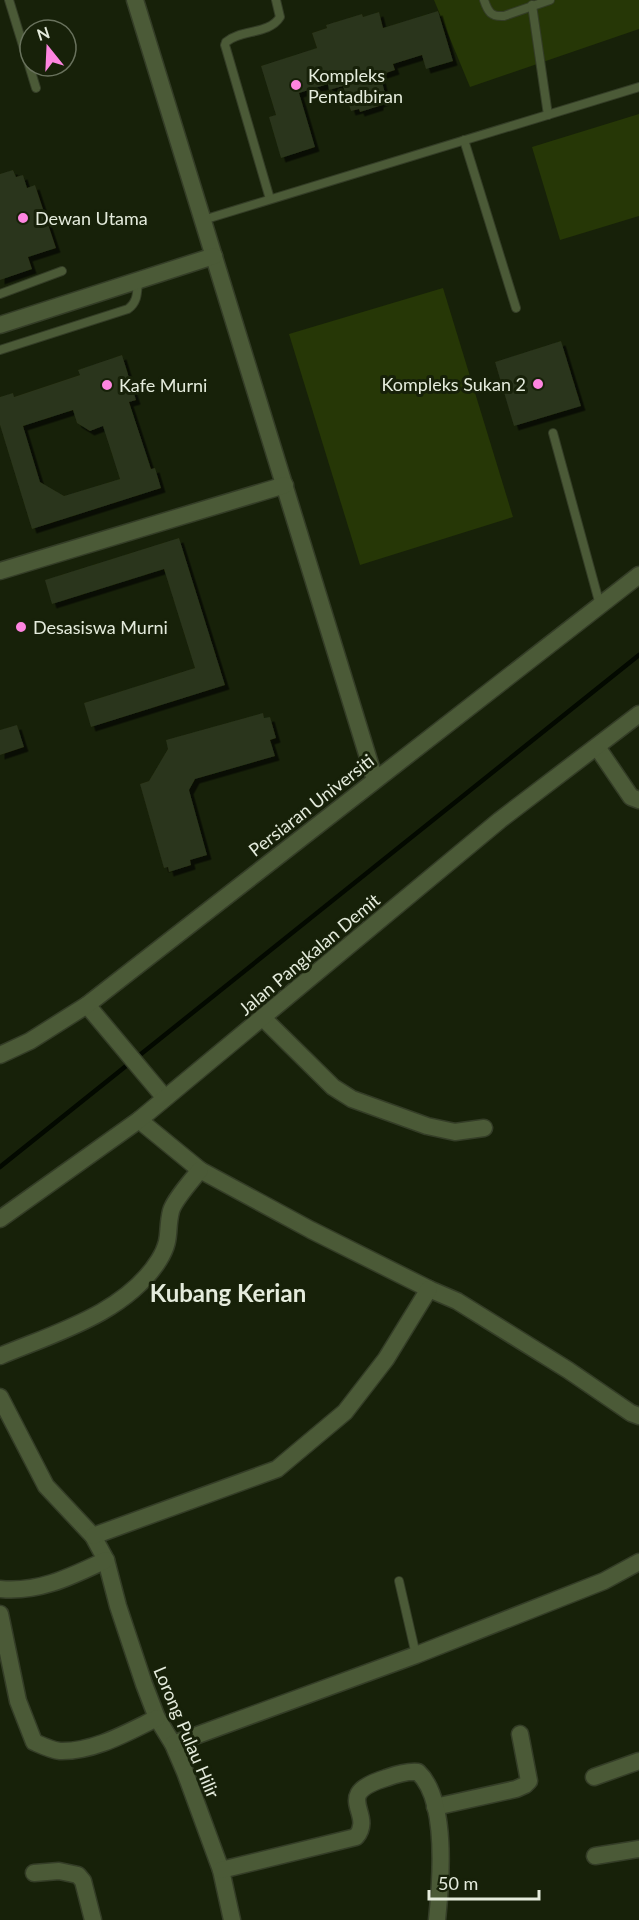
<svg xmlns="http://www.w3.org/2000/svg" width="639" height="1920" viewBox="0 0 639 1920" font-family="Lato,sans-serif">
<defs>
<filter id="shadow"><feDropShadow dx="4.5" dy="4.5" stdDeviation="0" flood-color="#0009"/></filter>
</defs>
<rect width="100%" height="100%" fill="#172109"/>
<g fill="#263706">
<polygon points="434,0 639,0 639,29 470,87"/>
<polygon points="639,114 639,216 560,240 532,147"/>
<polygon points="443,288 513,517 360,565 289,334"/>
</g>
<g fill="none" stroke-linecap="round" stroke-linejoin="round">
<polyline stroke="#030900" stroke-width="4.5" points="0,1167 639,655"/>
</g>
<g fill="#2a341b" fill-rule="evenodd" filter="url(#shadow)">
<polygon points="438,11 453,61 426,69 422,55 393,64 395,70 380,75 387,100 379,103 379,106 360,112 359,109 351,111 343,86 329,90 328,84 299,93 315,147 281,158 269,117 276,115 261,66 317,48 312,33 327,28 326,25 362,14 363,17 379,12 383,28"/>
<polygon points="13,170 16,177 23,175 27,188 35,185 56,248 28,257 32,269 0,280 0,174"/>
<polygon points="561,341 581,406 514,426 495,362"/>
<path d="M122,355L136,400L129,402L151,469L155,468L161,488L32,529L0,425V397L13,393L14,397L80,375L78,370ZM73,410L77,423L90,431L103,426L120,479L64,496L40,482L23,426Z"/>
<polygon points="179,538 225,685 91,727 84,703 195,668 164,569 52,604 45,580"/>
<polygon points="263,713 264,718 270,717 276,738 270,740 275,756 195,779 189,790 207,855 190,860 191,865 169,872 168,867 164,868 140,784 149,781 168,749 166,740"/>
<polygon points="17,725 24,747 0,755 0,730"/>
</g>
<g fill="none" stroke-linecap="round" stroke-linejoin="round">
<defs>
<g id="lane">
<polyline points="9,0 36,88"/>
<path d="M484,0C488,12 491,17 504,16L550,0"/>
<polyline points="532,5 548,115"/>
<polyline points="464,140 516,308"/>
<path d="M270,199L225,45L226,42C241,29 269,35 280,17L276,0"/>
<polyline points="203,220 639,87"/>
<polyline points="0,294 62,271"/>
<path d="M0,350L128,309C138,302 137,292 138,281"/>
<polyline points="553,433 600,605"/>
<polyline points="399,1581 416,1655"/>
</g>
<g id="street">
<polyline points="135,0 375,780"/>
<polyline points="0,325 214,256"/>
<polyline points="0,571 285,485"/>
<polyline points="597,747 631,797 639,800"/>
<polyline points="87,1005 165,1098"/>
<polyline points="263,1018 333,1087 352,1099 427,1126 455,1132 484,1128"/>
<polyline points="0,1055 30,1041 87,1005 639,575"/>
<polyline points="139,1120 200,1170 311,1230 429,1289 457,1301 568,1370 631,1413 639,1416"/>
<polyline points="0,1219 139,1120 500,820 639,714"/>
<path d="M0,1356C55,1333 126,1313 159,1260C172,1239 166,1231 171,1211C174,1200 192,1180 200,1170"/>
<polyline points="0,1397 46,1486 93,1536 106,1560 118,1606 144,1684 157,1718 173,1744 185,1772 221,1870 232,1920"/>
<polyline points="93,1536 277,1469 345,1412 386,1359 429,1289"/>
<path d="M0,1589C39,1593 72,1576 106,1560"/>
<path d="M0,1614L18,1701L34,1742C43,1746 51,1750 60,1751C94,1752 128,1732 157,1718"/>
<polyline points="173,1744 416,1655 604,1581 639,1562"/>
<polyline points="594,1777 639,1761"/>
<polyline points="435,1807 516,1789 525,1785 529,1781 520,1734"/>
<polyline points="595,1856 639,1849"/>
<path d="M221,1870L356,1837C376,1813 330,1795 386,1778C397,1774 407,1771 418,1772C448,1800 441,1882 437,1920"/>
<polyline points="34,1873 59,1871 78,1875 83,1881 93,1920"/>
</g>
</defs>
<use href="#lane" stroke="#343d27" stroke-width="10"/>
<use href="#street" stroke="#343d27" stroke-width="19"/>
<use href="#lane" stroke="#4b5a37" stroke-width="8"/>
<use href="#street" stroke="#4b5a37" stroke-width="16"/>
</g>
<g fill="#fe85e0" stroke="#172109" stroke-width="2">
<circle cx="296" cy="85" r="6"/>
<circle cx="23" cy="218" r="6"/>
<circle cx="538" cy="384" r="6"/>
<circle cx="107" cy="385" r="6"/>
<circle cx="21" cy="627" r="6"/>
</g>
<g text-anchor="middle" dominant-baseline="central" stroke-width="6" stroke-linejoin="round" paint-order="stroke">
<g font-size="18" fill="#e4ebdc" stroke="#172109" text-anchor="start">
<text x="308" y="75">Kompleks<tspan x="308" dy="21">Pentadbiran</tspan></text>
<text x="35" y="218">Dewan Utama</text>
<text x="526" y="384" text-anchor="end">Kompleks Sukan 2</text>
<text x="119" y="385">Kafe Murni</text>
<text x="33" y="627">Desasiswa Murni</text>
</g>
<g font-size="18" fill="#e4ebdc" stroke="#172109">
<text transform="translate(311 805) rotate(-38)">Persiaran Universiti</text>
<text transform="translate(309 954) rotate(-40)">Jalan Pangkalan Demit</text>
<text transform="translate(187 1732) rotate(67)">Lorong Pulau Hilir</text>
</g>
<g font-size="24" font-weight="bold" fill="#e4ebdc" stroke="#172109">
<text x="228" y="1292">Kubang Kerian</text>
</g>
</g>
<g transform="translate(48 48) rotate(342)"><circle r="28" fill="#172109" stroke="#69725d" stroke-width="1.5"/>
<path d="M0-4.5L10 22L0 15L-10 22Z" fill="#fe85e0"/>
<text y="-9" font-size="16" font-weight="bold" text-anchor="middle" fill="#e4ebdc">N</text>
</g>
<path d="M429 1890v9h110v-9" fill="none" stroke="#e4ebdc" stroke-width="3"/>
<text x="438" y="1890" font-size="18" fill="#e4ebdc" stroke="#172109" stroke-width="4.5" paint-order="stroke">50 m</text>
</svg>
